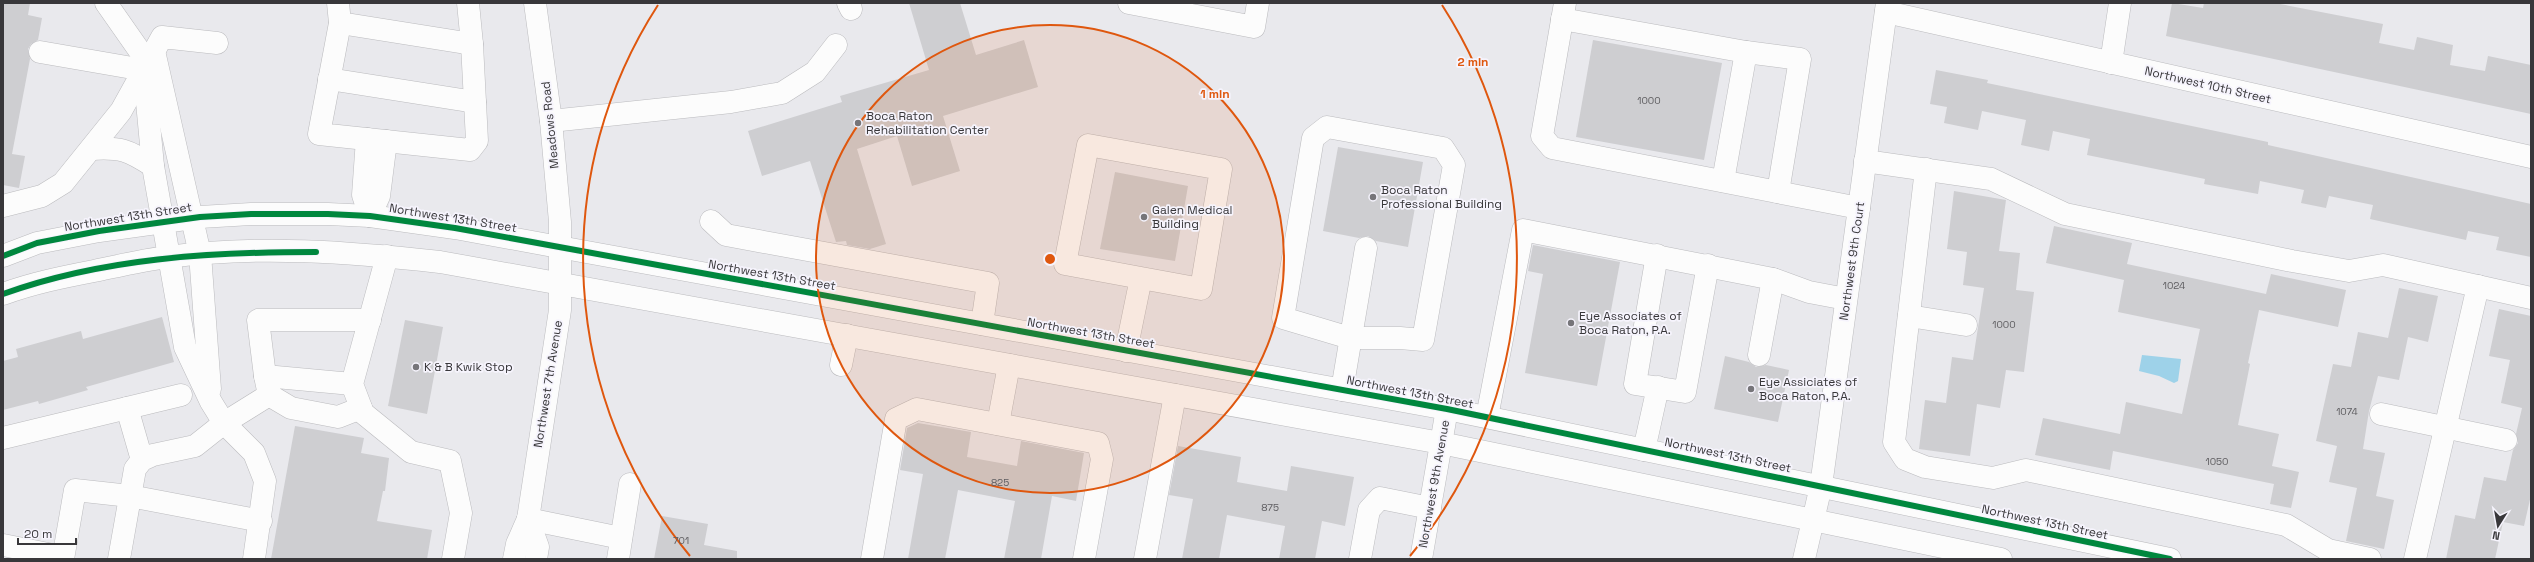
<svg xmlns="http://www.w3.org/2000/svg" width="2534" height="562" viewBox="0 0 2534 562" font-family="'Space Grotesk',sans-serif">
<rect width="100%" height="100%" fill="#e9e9ed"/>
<polygon fill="#9ed2e9" points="2142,355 2181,359 2178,381 2174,383 2159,376 2139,371"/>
<g fill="#ceced1">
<polygon points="3,3 30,3 28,15 42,18 38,40 31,44 28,49 30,59 12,154 25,156 19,188 3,185"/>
<polygon points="909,3 960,3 976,55 1024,40 1038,87 943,116 960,171 912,186 897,136 857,149 886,244 870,249 847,245 846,241 836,242 810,161 762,176 748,131 842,102 840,96 929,70"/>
<polygon points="2172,3 2203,8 2204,3 2275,3 2383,24 2379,43 2414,50 2417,37 2453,45 2450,65 2485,71 2488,56 2531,65 2531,114 2166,36"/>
<polygon points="1593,40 1722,63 1704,160 1576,137"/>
<polygon points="1936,70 1988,80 1987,83 2268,142 2268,145 2531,204 2531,257 2496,250 2499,237 2468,231 2466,240 2370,219 2373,205 2329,196 2326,208 2301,203 2304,190 2260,181 2258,194 2204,184 2205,179 2087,155 2090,139 2053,131 2049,151 2021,145 2026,120 1982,111 1978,130 1944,123 1947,107 1930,104"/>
<polygon points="1338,147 1423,162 1408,247 1376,241 1368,236 1359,238 1323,231"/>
<polygon points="1115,172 1188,186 1175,261 1100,249"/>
<polygon points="1954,191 2006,200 1999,251 2020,253 2016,290 2034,292 2024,372 2006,370 2000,408 1977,404 1970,456 1919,449 1925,400 1946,403 1952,357 1973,360 1984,288 1963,285 1967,252 1947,249"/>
<polygon points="2054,226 2132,243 2127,264 2266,294 2271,274 2346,290 2338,327 2259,310 2248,363 2250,364 2238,425 2279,434 2272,466 2299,472 2291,508 2270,504 2274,484 2113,451 2110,470 2035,455 2043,418 2120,434 2126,402 2182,414 2200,329 2118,312 2124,280 2046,263"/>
<polygon points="1533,245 1620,262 1597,386 1525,373 1543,274 1528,271"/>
<polygon points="2399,288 2438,296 2428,342 2408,337 2399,380 2378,376 2369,411 2363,449 2385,453 2376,496 2394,500 2384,549 2346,541 2357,488 2329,482 2337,446 2316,441 2333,364 2351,367 2358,332 2388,338"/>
<polygon points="2499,309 2531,316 2531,495 2524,526 2503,522 2495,559 2446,559 2455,515 2475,519 2484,477 2506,481 2513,450 2518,443 2516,434 2522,408 2501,403 2510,360 2489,356"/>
<polygon points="162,317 174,362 86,387 88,390 39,404 38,401 3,410 3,361 18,357 16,349 81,331 83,339"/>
<polygon points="405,320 443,327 427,414 388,406"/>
<polygon points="1725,356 1749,362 1756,367 1766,365 1789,370 1778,422 1714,409"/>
<polygon points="918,423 971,432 967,457 1017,466 1021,441 1084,453 1076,501 1052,496 1041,559 1004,559 1015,501 958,490 945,559 908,559 923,474 900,470 907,428"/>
<polygon points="295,426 364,438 361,453 389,458 385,491 383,491 377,521 432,530 427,559 271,559"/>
<polygon points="1178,446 1241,457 1237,482 1287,491 1291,466 1354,477 1345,526 1322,521 1315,559 1279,559 1285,526 1227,515 1219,559 1182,559 1193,499 1169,495"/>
<polygon points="662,516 708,524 704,545 737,551 737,559 654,559"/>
</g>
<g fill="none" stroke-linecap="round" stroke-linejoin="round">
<defs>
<g id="minor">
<polyline points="106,3 148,63"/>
<polyline points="338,3 340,23 472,44 468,3"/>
<polyline points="848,3 851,9"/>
<polyline points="1129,3 1254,27 1258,3"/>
<polyline points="1565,3 1542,136 1552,148 1859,208"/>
<polyline points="1886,12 2531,157"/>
<polyline points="1562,19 1746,52"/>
<polyline points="340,23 319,134 470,150 477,141 472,44"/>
<polyline points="154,51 200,254 210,389"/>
<polyline points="40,52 144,70 153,166 185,347 211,402 224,423 254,453 265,481 254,559"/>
<polyline points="2111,63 2120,3"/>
<polyline points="329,79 475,102"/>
<polyline points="551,121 731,102 782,93 815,72 836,45"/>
<polygon points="1327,127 1443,148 1454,165 1423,340 1400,338 1350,338 1283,318 1313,138"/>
<polyline points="367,139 363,195 370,216"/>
<path d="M91,149C121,147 128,150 153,166"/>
<polyline points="1865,161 1991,179 2065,214 2292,261 2349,271 2383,265 2531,298"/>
<polyline points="1926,169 1894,442 1905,459 1925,467 1993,478 2026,470 2286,525 2328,550 2370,559"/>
<polyline points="1723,181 1746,52 1800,59 1778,192"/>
<polyline points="3,206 42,196 63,183 121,111 162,37 217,43"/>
<polyline points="370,216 379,196 386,141"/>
<polyline points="711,221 726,235 988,283 982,324"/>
<polyline points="1657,255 1635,384 1685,392 1708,265"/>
<polyline points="3,256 37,243 99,231 200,217 251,214 328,214 370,216 455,228 1447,409 2170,559"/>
<polyline points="387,256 352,384 363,413 411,452 450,461 461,513 453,559"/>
<path d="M3,294C33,283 63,277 94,271C118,266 143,260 168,257C258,245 350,252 440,262L1441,443L2001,559"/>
<polyline points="1909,316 1966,325"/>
<polyline points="1126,351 1141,278 1065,264 1088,145 1221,169 1201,289 1141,278"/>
<polyline points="1759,355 1773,279"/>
<polyline points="841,365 847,335"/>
<polyline points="265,376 258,320 370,320"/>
<polyline points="352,384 265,376 269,395 291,408 338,417 361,408"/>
<polyline points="1342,390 1366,248"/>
<polyline points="127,408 142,460"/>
<polyline points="2381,414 2506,440"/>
<polyline points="1487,417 1523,230 1773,279 1809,292 1846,299"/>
<polyline points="998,424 1009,365"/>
<polyline points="3,438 181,395"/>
<polyline points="1644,450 1658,387"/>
<polyline points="528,519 621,538"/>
<polyline points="528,519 538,547 536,559"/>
<polyline points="3,545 63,557"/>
<polyline points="63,559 75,490 130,496 261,521"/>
<polyline points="119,559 135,469 142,460 153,455 195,446 224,423 269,395"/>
<polyline points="514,559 517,544 528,519 560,310 560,222 551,121 535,3"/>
<polyline points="618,559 630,484"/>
<polyline points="872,559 896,419 917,409 1098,443 1102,459 1084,559"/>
<polyline points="1145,559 1175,395"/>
<polyline points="1360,559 1369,510 1380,498 1430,508"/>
<polyline points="1421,559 1447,409"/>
<polyline points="1804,559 1821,486 1887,3"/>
<polyline points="2415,559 2478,286"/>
</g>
</defs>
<use href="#minor" stroke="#bbbbbe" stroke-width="23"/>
<use href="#minor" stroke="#fcfcfc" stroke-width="22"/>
<defs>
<g id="cycleway">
<polyline points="3,256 37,243 99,231 200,217 251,214 328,214 370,216 455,228 1447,409 2170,559"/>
<path d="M3,294C103,258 211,252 316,252"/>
</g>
</defs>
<use href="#cycleway" stroke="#f6f4fd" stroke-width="8"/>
<use href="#cycleway" stroke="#00873e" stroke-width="6"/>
</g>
<circle cx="1050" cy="259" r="234" fill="#df570e" fill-opacity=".12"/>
<g fill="none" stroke="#df570e" stroke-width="2">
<circle cx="1050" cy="259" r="234"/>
<path d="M690 556A467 467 0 0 1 658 5M1442 5A467 467 0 0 1 1410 556"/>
</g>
<g fill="#767579" stroke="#f6f4fd" stroke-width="1.5">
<circle cx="858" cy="123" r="4"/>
<circle cx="1373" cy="197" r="4"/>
<circle cx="1144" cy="217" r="4"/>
<circle cx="1571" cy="323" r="4"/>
<circle cx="416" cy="367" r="4"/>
<circle cx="1751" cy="389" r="4"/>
</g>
<g text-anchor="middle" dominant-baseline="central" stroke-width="3.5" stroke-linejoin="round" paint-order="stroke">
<g font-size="10" fill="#5e5d60">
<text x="1649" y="100">1000</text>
<text x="2174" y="285">1024</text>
<text x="2004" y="324">1000</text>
<text x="2347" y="411">1074</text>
<text x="2217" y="461">1050</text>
<text x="1000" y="482">825</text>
<text x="1270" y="507">875</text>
<text x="681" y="540">701</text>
</g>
<g font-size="12" fill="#38373a" stroke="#f6f4fd">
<text transform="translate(2208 85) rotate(13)">Northwest 10th Street</text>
<text transform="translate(550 125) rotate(-96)">Meadows Road</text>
<text transform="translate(128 217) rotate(-9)">Northwest 13th Street</text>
<text transform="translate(453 218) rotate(9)">Northwest 13th Street</text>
<text transform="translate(1852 261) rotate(-82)">Northwest 9th Court</text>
<text transform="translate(772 275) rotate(10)">Northwest 13th Street</text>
<text transform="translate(1091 333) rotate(10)">Northwest 13th Street</text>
<text transform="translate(548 384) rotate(-81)">Northwest 7th Avenue</text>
<text transform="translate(1410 392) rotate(11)">Northwest 13th Street</text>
<text transform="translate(1728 455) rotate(12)">Northwest 13th Street</text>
<text transform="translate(1434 484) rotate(-80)">Northwest 9th Avenue</text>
<text transform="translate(2045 522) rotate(12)">Northwest 13th Street</text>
</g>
<g font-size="12" fill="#38373a" stroke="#f6f4fd" text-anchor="start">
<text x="866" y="116">Boca Raton<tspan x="866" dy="14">Rehabilitation Center</tspan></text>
<text x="1381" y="190">Boca Raton<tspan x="1381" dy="14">Professional Building</tspan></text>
<text x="1152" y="210">Galen Medical<tspan x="1152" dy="14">Building</tspan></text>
<text x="1579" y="316">Eye Associates of<tspan x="1579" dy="14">Boca Raton, P.A.</tspan></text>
<text x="424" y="367">K &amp; B Kwik Stop</text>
<text x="1759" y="382">Eye Assiciates of<tspan x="1759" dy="14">Boca Raton, P.A.</tspan></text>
</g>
</g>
<circle cx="1050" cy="259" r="6" fill="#df570e" stroke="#f6f4fd" stroke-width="2"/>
<g font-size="12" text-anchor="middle" font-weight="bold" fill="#df570e" stroke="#f6f4fd" stroke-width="3.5" stroke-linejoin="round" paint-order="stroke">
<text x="1473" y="66">2 min</text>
<text x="1215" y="98">1 min</text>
</g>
<rect width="2534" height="562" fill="none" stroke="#38373a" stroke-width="8"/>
<g transform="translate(2498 526) rotate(191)" stroke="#f6f4fd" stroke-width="3" paint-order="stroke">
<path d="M0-3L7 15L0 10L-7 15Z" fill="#38373a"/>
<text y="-6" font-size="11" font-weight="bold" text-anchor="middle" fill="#38373a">N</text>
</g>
<path d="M18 538v6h58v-6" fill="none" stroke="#38373a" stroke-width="2"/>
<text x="24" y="538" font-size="12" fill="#38373a" stroke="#f6f4fd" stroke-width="3" paint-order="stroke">20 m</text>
</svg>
